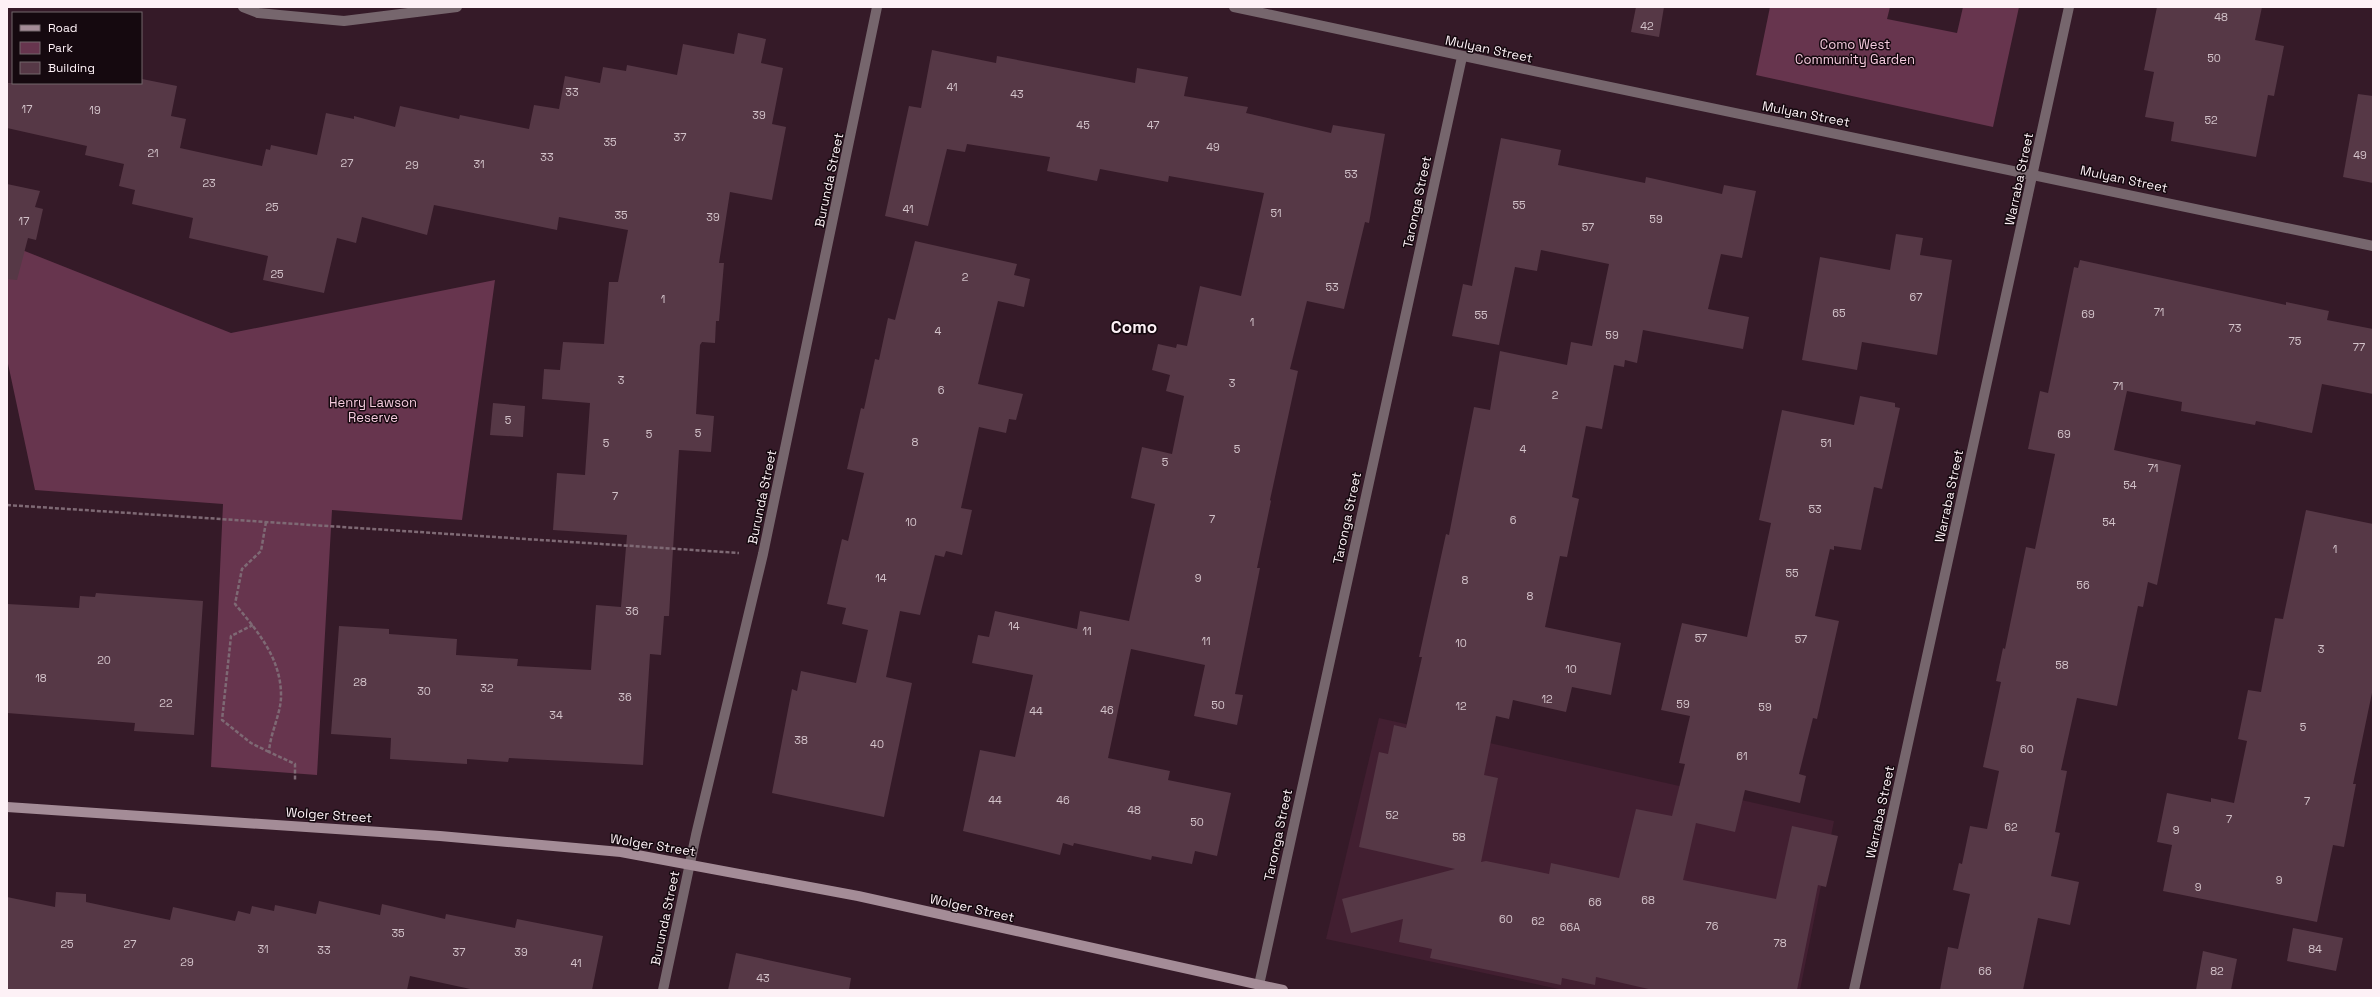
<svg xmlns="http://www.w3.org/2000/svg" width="2380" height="997" viewBox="0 0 2380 997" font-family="'Space Grotesk',sans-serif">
<rect width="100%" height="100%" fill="#351a28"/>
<polygon fill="#421f31" points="1379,718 1834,821 1800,990 1563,990 1326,939"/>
<g fill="#67354e">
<polygon points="1770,7 1890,7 1887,19 1957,33 1963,7 2019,7 1993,127 1756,75"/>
<polygon points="7,244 231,333 495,280 462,520 332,510 317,775 211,767 223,504 35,490 7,359"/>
</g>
<g fill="#563846">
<polygon points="1636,7 1664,7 1659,37 1631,32"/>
<polygon points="2157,7 2262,7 2255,40 2284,46 2274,96 2268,95 2256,157 2171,141 2174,122 2145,117 2154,72 2144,70"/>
<polygon points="738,33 766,39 761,63 783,68 772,124 786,127 772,200 730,192 719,263 724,263 719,321 716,321 715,343 702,342 700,345 696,414 714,416 711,452 679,450 669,616 664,616 661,655 650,654 643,765 509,758 508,762 467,759 467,764 390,759 391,738 331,734 339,626 389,629 389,634 457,639 456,655 518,659 517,666 591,670 596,605 621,607 627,535 553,530 557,473 585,475 590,403 542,399 544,369 560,370 563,342 604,344 609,282 618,282 628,230 559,217 557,230 434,205 427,235 362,217 356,243 337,238 324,293 263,280 268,256 189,238 193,218 132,204 135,190 119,186 124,164 85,155 87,146 7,128 7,83 141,83 142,79 177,86 171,116 186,119 180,148 262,166 266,149 270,150 271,145 317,155 326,113 354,119 354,116 395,127 400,106 459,119 460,115 529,129 534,105 559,109 565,76 600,83 603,67 626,71 627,65 677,75 683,44 734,54"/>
<polygon points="932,50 996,63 997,56 1135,83 1137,68 1188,77 1184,96 1248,107 1246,113 1331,133 1333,125 1385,134 1369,223 1365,222 1344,309 1307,301 1290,369 1298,371 1270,500 1271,501 1257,568 1260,568 1235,694 1243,695 1237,725 1194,716 1205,665 1131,649 1108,758 1170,771 1168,780 1231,793 1217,856 1195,851 1192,864 1152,856 1151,860 1074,843 1073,846 1063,843 1060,855 963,831 980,750 1015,757 1033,675 972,663 978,635 989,637 995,611 1077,629 1080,611 1129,621 1155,504 1131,498 1142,447 1172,454 1184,396 1166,391 1170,375 1152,370 1158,344 1176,348 1177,344 1187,346 1200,286 1241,296 1264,193 1169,176 1168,182 1100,169 1097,181 1047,171 1050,157 967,144 965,152 947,149 928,226 885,216 909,106 921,108"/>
<polygon points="2358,94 2373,96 2373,183 2343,177"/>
<polygon points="1501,138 1561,150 1558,165 1645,183 1646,177 1722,194 1724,185 1756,191 1742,258 1721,254 1708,309 1749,317 1743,349 1643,330 1637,363 1625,360 1624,367 1614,365 1602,429 1586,426 1572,497 1579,499 1567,557 1560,556 1545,627 1621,643 1611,695 1572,687 1566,712 1513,700 1509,719 1496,716 1484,775 1498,778 1481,862 1486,861 1549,874 1551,863 1619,878 1636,809 1672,816 1685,764 1679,763 1690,716 1661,710 1682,623 1747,637 1771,523 1759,520 1782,410 1854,425 1860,396 1895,403 1895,407 1900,408 1882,489 1874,487 1861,550 1834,546 1834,550 1830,549 1815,616 1839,621 1817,719 1813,718 1799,774 1806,776 1800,803 1745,790 1735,832 1696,823 1683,880 1776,899 1792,826 1838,836 1826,887 1818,885 1797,990 1653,990 1596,977 1595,985 1562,978 1561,985 1430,958 1432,949 1399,942 1403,919 1351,933 1342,899 1455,869 1359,847 1379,752 1388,754 1394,725 1406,728 1422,657 1419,657 1446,534 1449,535 1474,407 1490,410 1500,351 1567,365 1571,342 1592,346 1609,264 1541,250 1537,271 1515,267 1499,345 1452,336 1463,284 1472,286"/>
<polygon points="7,184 40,191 35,207 43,209 36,240 28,238 17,280 7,279"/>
<polygon points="1896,234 1923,238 1920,255 1952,260 1937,355 1862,342 1857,370 1802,360 1820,257 1890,270"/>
<polygon points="915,241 1017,264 1014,275 1030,279 1024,307 998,301 978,384 1023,394 1016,420 1009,419 1006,433 979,427 961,508 972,510 962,555 946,551 944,557 935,555 920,615 900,611 886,677 912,683 884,817 772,793 792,689 797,691 801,671 856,683 868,630 842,624 846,608 827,604 842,539 848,541 864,473 847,469 861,408 864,409 875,359 879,360 888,318 895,320"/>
<polygon points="2080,260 2286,305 2286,302 2329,311 2327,320 2373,329 2373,394 2322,384 2312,433 2256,421 2255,425 2181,411 2182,402 2127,391 2114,450 2181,465 2157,585 2148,582 2143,607 2138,606 2117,706 2077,698 2061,770 2067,771 2055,832 2060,833 2051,876 2079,882 2070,925 2038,918 2023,990 1940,990 1948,947 1958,949 1970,894 1953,890 1959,863 1962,864 1970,826 1987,829 1999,771 1983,767 2001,682 1996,681 2003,648 2005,649 2026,547 2035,549 2055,454 2028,449 2040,391 2048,393 2074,267 2078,268"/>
<polygon points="493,403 525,406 523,437 490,435"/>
<polygon points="2306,510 2373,524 2373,688 2353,784 2356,784 2344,847 2333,845 2317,922 2163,891 2172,845 2157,842 2167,793 2211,802 2211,798 2234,803 2247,741 2238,739 2248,690 2261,692 2275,618 2283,619"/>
<polygon points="96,593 203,601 194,735 134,731 135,723 7,713 7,604 79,608 80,596 95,597"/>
<polygon points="56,892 86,894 86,902 170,920 173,907 235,921 238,911 250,914 252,906 274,911 275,905 316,914 319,901 380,915 382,904 445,919 446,914 515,928 517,919 603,936 592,990 475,990 410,976 407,990 7,990 7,897 55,907"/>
<polygon points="2293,928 2343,938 2336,971 2287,961"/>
<polygon points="2203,951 2237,959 2231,990 2196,990"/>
<polygon points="736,953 851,978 849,990 728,990"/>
</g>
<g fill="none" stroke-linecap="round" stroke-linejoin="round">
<g stroke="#7e6974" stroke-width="2.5" stroke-dasharray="4 2" stroke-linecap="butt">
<polyline points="7,505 739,553"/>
<path d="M266,522L261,551L242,569L235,604C258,632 282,659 281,698C280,716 270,734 269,752L295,764V781"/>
<polyline points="253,625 231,636 222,720 251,743 269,752"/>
</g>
<g stroke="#76666d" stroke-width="10">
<polyline points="243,7 258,13 344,21 457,7"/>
<path d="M1234,7C1613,90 1994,164 2373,246"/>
<polyline points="1259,985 1462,57"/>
<polyline points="663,990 696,835 763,554 877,7"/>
<polyline points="1854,990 2069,7"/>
</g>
<polyline stroke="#a48c97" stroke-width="10" points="7,807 440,836 621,852 858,896 1283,990"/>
</g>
<g text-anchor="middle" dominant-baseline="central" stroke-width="3" stroke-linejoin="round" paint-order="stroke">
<g font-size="11" fill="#d3c3ca">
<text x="2221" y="17">48</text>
<text x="1647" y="26">42</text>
<text x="2214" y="58">50</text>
<text x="952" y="87">41</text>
<text x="572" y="92">33</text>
<text x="1017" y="94">43</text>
<text x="27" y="109">17</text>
<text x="95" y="110">19</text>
<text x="759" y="115">39</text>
<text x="2211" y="120">52</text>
<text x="1083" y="125">45</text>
<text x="1153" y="125">47</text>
<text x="680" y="137">37</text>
<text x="610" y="142">35</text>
<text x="1213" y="147">49</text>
<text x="153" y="153">21</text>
<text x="2360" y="155">49</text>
<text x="547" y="157">33</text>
<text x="347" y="163">27</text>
<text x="479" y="164">31</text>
<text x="412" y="165">29</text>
<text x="1351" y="174">53</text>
<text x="209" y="183">23</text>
<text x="1519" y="205">55</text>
<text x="272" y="207">25</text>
<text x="908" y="209">41</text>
<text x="1276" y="213">51</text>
<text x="621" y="215">35</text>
<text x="713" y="217">39</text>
<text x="1656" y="219">59</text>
<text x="24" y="221">17</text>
<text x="1588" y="227">57</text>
<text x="277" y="274">25</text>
<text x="965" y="277">2</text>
<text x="1332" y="287">53</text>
<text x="1916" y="297">67</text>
<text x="663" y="299">1</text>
<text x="2159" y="312">71</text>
<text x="1839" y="313">65</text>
<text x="2088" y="314">69</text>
<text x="1481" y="315">55</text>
<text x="1252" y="322">1</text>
<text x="2235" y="328">73</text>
<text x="938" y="331">4</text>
<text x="1612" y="335">59</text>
<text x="2295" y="341">75</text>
<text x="2359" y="347">77</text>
<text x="621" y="380">3</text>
<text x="1232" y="383">3</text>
<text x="2118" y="386">71</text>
<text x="941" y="390">6</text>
<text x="1555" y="395">2</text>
<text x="508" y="420">5</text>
<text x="698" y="433">5</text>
<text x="649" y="434">5</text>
<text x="2064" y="434">69</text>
<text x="915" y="442">8</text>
<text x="606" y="443">5</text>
<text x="1826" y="443">51</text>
<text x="1237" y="449">5</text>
<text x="1523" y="449">4</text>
<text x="1165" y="462">5</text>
<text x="2153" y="468">71</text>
<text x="2130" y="485">54</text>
<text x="615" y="496">7</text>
<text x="1815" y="509">53</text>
<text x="1212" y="519">7</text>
<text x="1513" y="520">6</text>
<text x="911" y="522">10</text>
<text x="2109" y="522">54</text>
<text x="2335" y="549">1</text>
<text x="1792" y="573">55</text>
<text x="881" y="578">14</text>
<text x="1198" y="578">9</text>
<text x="1465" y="580">8</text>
<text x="2083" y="585">56</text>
<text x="1530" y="596">8</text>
<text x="632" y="611">36</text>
<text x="1014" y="626">14</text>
<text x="1087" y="631">11</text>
<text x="1701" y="638">57</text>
<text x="1801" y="639">57</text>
<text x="1206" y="641">11</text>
<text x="1461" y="643">10</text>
<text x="2321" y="649">3</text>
<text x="104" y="660">20</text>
<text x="2062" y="665">58</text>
<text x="1571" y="669">10</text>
<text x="41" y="678">18</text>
<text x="360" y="682">28</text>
<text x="487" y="688">32</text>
<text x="424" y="691">30</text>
<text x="625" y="697">36</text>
<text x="1547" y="699">12</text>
<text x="166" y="703">22</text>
<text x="1683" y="704">59</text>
<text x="1218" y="705">50</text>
<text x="1461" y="706">12</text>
<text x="1765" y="707">59</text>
<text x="1107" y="710">46</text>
<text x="1036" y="711">44</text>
<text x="556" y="715">34</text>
<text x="2303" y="727">5</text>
<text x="801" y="740">38</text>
<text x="877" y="744">40</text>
<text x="2027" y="749">60</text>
<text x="1742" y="756">61</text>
<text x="995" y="800">44</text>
<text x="1063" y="800">46</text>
<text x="2307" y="801">7</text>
<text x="1134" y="810">48</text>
<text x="1392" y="815">52</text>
<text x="2229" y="819">7</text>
<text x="1197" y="822">50</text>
<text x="2011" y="827">62</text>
<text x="2176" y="830">9</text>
<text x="1459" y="837">58</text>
<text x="2279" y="880">9</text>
<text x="2198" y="887">9</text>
<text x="1648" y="900">68</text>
<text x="1595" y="902">66</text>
<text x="1506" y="919">60</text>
<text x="1538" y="921">62</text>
<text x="1712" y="926">76</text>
<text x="1570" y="927">66A</text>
<text x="398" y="933">35</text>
<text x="1780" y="943">78</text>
<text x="67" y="944">25</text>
<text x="130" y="944">27</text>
<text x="263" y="949">31</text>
<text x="2315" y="949">84</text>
<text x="324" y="950">33</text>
<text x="459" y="952">37</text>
<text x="521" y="952">39</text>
<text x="187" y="962">29</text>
<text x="576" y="963">41</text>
<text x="1985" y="971">66</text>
<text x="2217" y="971">82</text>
<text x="763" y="978">43</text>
</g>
<g font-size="13" fill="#f5cbde" stroke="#15090f">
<text x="1855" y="44">Como West<tspan x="1855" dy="15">Community Garden</tspan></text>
<text x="373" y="402">Henry Lawson<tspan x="373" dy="15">Reserve</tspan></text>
</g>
<g font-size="13" fill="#fdf1f6" stroke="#15090f">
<text transform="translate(1489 49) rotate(12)">Mulyan Street</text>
<text transform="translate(1806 114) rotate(11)">Mulyan Street</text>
<text transform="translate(2019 179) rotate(-78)">Warraba Street</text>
<text transform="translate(2124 179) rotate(12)">Mulyan Street</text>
<text transform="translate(829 180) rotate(-78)">Burunda Street</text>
<text transform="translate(1417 202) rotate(-78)">Taronga Street</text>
<text transform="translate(1949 496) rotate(-78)">Warraba Street</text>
<text transform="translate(762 497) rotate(-78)">Burunda Street</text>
<text transform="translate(1347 518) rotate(-78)">Taronga Street</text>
<text transform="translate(1880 812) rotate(-78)">Warraba Street</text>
<text transform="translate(329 815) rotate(4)">Wolger Street</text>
<text transform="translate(1278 835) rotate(-78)">Taronga Street</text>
<text transform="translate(653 845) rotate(9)">Wolger Street</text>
<text transform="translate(972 908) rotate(13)">Wolger Street</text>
<text transform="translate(665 918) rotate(-78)">Burunda Street</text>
</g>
<g font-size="17" font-weight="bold" fill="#fdf1f6" stroke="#15090f">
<text x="1134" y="327">Como</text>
</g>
</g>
<rect width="2380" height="997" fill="none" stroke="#fdf1f6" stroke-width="16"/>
<rect x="12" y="12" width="130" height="72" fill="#15090f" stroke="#72666b"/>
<rect x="20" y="25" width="20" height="6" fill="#a48c97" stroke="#72666b"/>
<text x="48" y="32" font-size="12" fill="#fdf1f6">Road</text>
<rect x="20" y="42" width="20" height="12" fill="#67354e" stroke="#72666b"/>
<text x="48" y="52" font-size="12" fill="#fdf1f6">Park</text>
<rect x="20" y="62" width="20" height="12" fill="#563846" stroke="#72666b"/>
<text x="48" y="72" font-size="12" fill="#fdf1f6">Building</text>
</svg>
